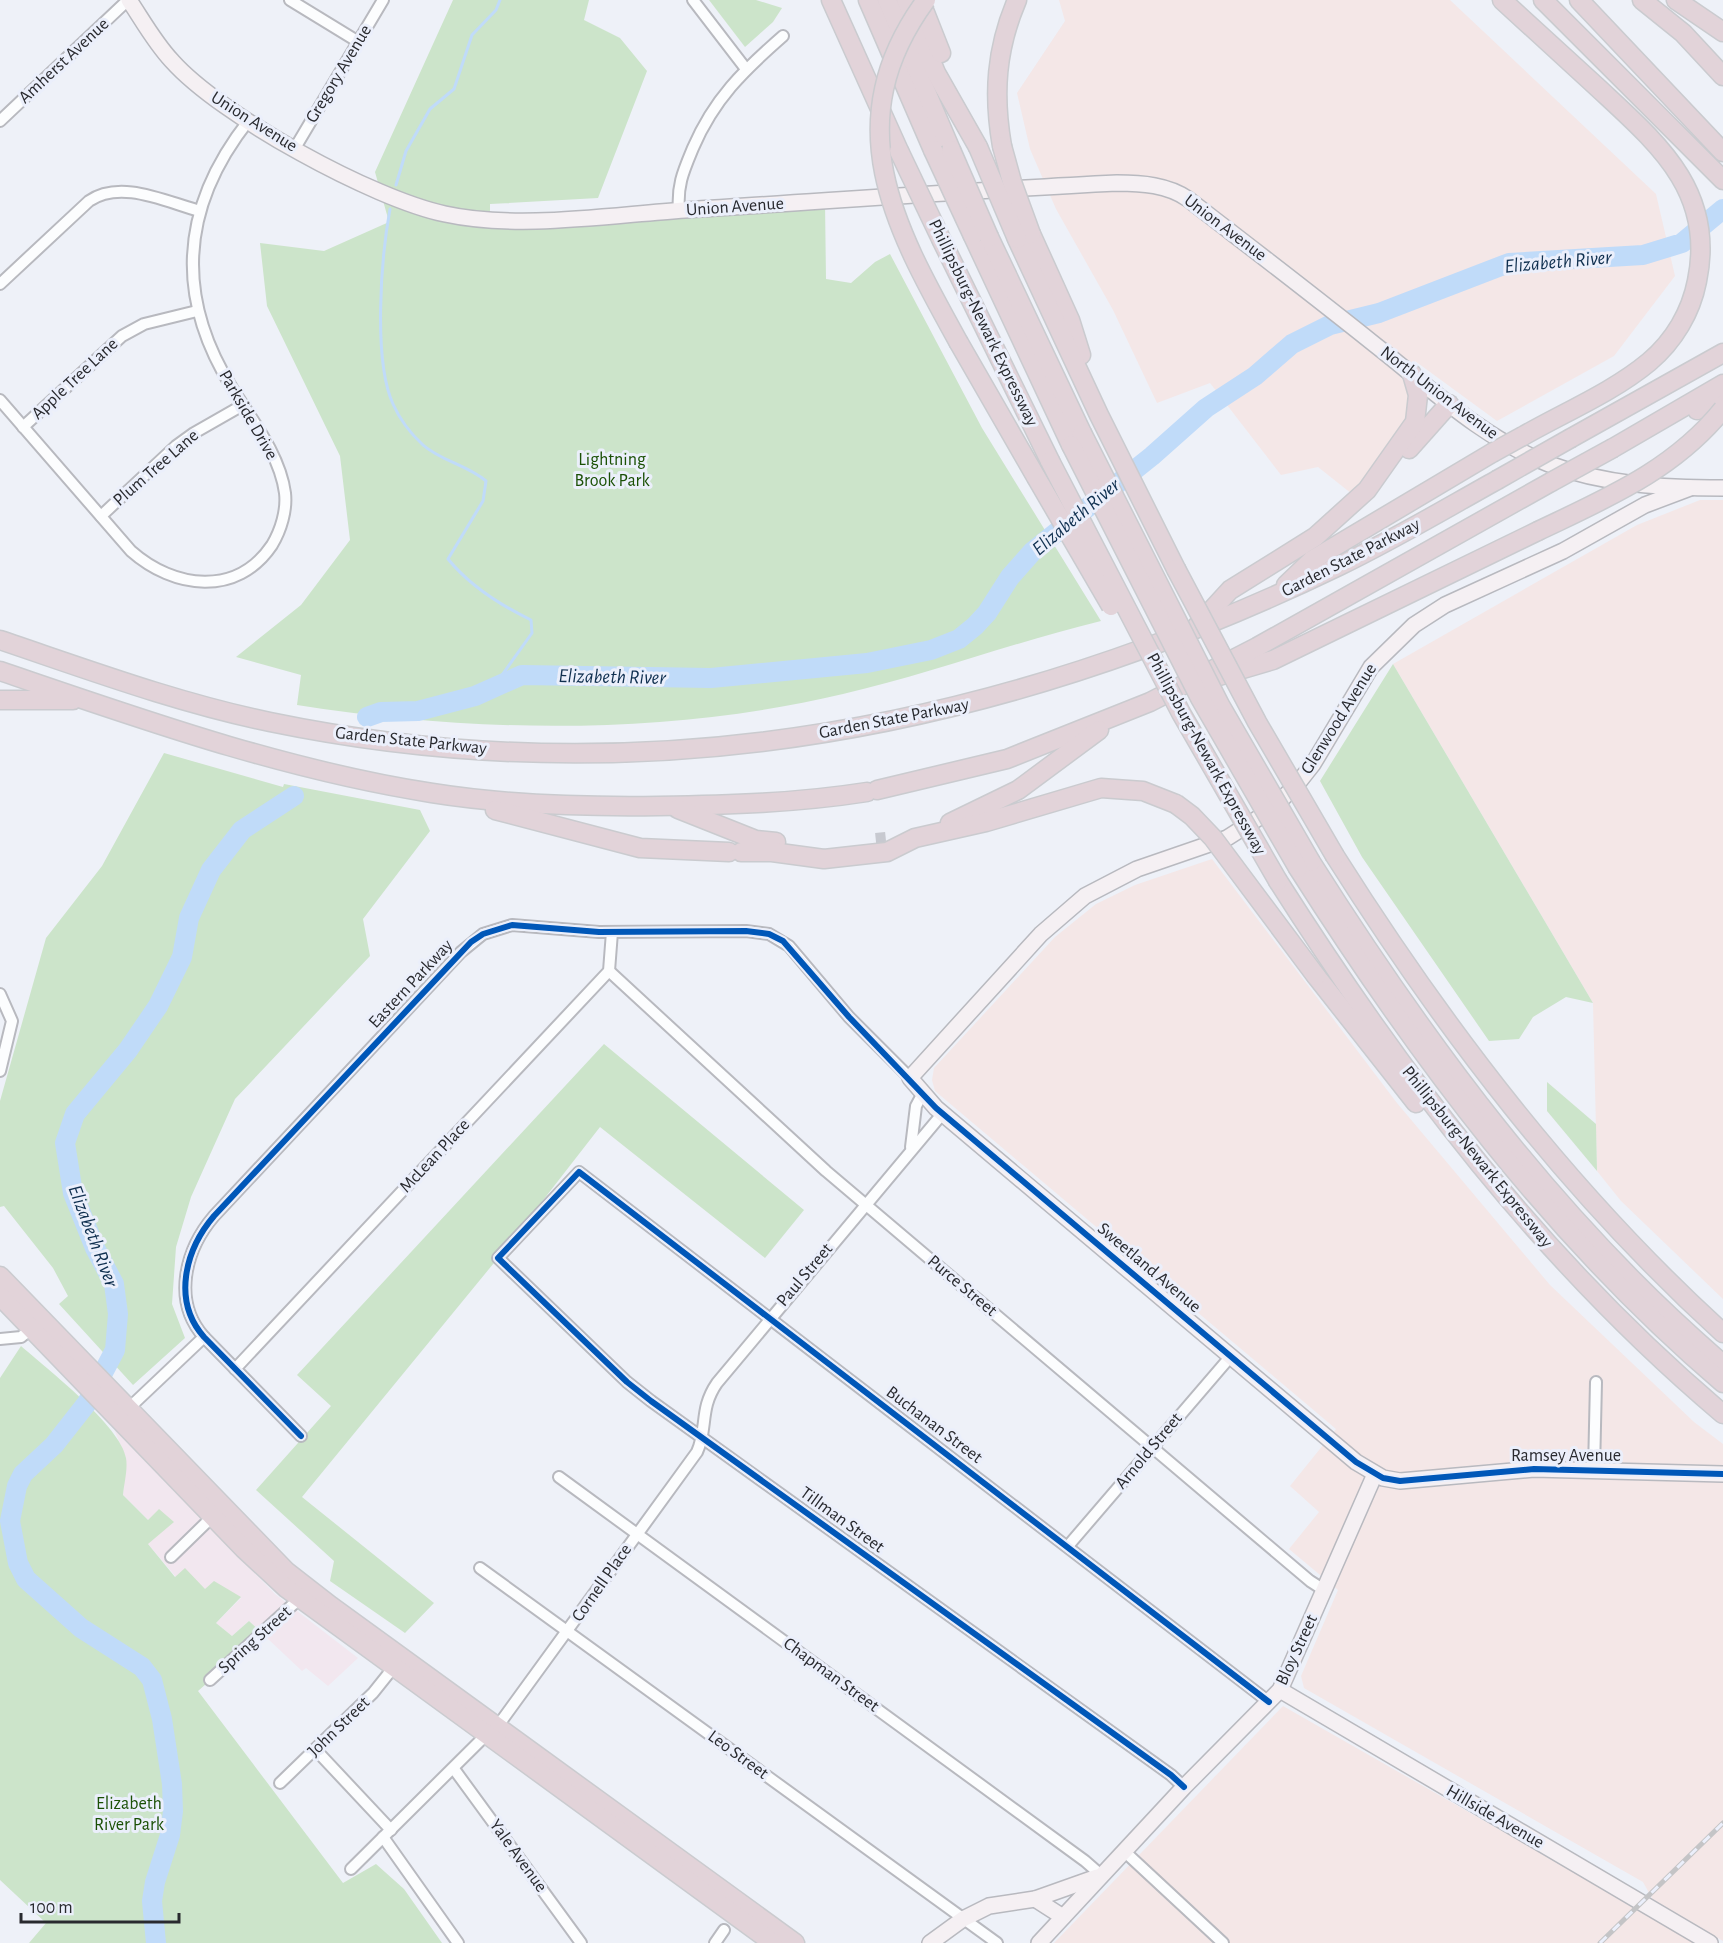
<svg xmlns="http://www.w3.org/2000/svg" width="1723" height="1943" viewBox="0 0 1723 1943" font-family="'Alegreya Sans',sans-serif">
<rect width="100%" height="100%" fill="#eef1f8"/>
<polygon fill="#f2e7ef" points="114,1429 275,1594 358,1658 328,1686 306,1668 302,1671 249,1621 232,1636 216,1623 241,1598 205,1589 176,1577 148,1544 148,1520 123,1495 126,1458"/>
<g fill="#f4e7e7">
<polygon points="1059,0 1450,0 1656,194 1675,276 1614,356 1497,421 1415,361 1408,422 1352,494 1318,467 1281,475 1210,383 1157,403 1113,310 1056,209 1030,149 1017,93 1065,21"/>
<polygon points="1700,500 1723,500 1723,1299 1621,1201 1597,1171 1593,1003 1393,664 1637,525"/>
<polygon points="1212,859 1397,1103 1550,1285 1694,1422 1723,1444 1723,1941 1653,1900 1643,1882 1304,1688 1301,1676 1338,1590 1289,1549 1319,1512 1290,1486 1336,1429 935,1091 932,1080 934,1068 1055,937 1096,904 1135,885"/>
<polygon points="1283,1706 1598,1886 1694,1943 1054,1943"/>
</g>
<g fill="#cce4ca">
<path d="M453,0H589L584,20L620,38L647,71L598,198L490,204V219L825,202L826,279L851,283L875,262L890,254L982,428L1101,621C1014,642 930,674 843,694C665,736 476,733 297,705L301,675L236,657L301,605L350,540L340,456L267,306L260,243L324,251L389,222L375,172Z"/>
<polygon points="709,0 756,0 782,8 773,22 745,47"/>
<polygon points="1393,664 1593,1003 1566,997 1533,1017 1519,1039 1489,1041 1362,857 1320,781"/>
<polygon points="164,753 283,787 284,784 420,810 430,831 363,919 370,956 235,1099 191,1197 176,1247 172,1304 185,1338 133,1385 59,1304 68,1296 53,1268 4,1206 0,1207 0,1101 46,938 102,866"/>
<polygon points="604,1044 804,1210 765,1258 600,1127 498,1258 302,1497 434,1603 405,1633 330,1581 334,1561 256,1490 331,1406 297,1375"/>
<polygon points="1547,1082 1596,1124 1597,1171 1547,1111"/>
<path d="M21,1346C46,1368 121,1426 126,1458C128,1469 124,1484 123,1495L148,1520L159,1509L174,1522L148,1544L175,1577L185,1568L205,1589L214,1581L241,1597L216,1623L232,1636L249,1621L263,1634L198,1691L343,1883L376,1864L404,1889L442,1943H29L46,1923L0,1880V1378Z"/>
</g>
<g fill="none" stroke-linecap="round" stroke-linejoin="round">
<g stroke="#c0dbf9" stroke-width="3">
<polyline points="396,185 406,151 430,109 454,89 472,35 496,10 500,0"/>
<path d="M390,209C381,258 373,360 393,404C400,420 410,433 423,445C441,461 467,465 486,481L483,501L448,559C470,586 500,605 531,620L532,633L492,689"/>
</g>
<g stroke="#c0dbf9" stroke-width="20">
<polyline points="367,717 381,712 418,711 475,696 522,675 711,678 867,663 931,650 959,639 975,626 987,613 1010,577 1033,551 1152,456 1206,408 1255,376 1292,344 1330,325 1379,313 1509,263 1643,255 1682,243 1723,209"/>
<polyline points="156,1943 152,1901 155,1882 170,1835 173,1811 172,1784 162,1719 152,1680 142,1667 81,1628 26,1579 18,1563 10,1521 17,1486 23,1474 54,1445 87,1403 115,1350 118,1314 114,1284 95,1248 73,1193 65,1143 75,1114 128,1050 158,1006 182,957 189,918 211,870 242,830 294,796"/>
</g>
<polyline stroke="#c7c9d0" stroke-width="18" stroke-dasharray="18 9" stroke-linecap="butt" points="876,842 886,841"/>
<defs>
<g id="street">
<polyline points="290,0 357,41"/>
<polyline points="693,0 746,69"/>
<polyline points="0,121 128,0"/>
<polyline points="295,148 383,0"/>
<path d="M679,211C677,185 683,172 693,148C714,99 743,71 783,36"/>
<path d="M0,284L89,201C121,179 166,202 200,211"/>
<path d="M0,400L131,551C174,589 237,597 272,545C281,530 287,510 285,493C280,455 252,420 232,388C174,295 181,206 249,120"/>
<polyline points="23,427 122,336 144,324 197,311"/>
<polyline points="101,516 176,446 194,433 243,405"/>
<polyline points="609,971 826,1171 1310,1581 1324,1590"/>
<polyline points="0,994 12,1021 0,1071"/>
<polyline points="911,1147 916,1106 923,1093"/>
<polyline points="0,1339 21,1337 31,1329"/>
<polyline points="235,1369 609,971 612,932"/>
<polyline points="128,1409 204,1337"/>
<path d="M301,1436L204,1337C172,1301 185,1250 214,1216L461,952L483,934L512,925L599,932L746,931L769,934L789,946L849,1017L910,1078"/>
<polyline points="1594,1470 1596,1382"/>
<polyline points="559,1477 1085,1861 1101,1875"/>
<polyline points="1068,1546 1231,1356"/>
<polyline points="171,1557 212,1517"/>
<polyline points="480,1568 997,1943"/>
<polyline points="210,1680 299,1599"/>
<path d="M497,1727L697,1452C708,1428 699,1409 717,1383L943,1113"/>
<polyline points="315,1749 391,1830"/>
<polyline points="454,1769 581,1943"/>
<polyline points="280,1783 373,1693 393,1668"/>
<polyline points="1184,1787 1171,1775 651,1401 627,1382 498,1258 579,1172 1269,1702"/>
<polyline points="383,1837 458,1943"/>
<polyline points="1124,1851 1223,1943"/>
<polyline points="351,1869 486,1735"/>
<polyline points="715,1943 724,1930"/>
</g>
<g id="secondary">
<path d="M129,0C143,21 155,43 172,61C221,116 373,199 445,214C518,230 610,215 685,210C829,201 973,190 1117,183C1142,183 1168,185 1188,199C1250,247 1313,295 1374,344C1429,387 1483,439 1549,464C1605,485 1664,488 1723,488"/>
<polyline points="1690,488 1645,505 1563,551 1445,605 1414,625 1371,667 1313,764 1298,783 1271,810 1227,838 1137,869 1085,896 1041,934 910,1078 936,1108 1356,1462 1383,1478 1400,1481 1534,1469 1723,1474"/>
<polyline points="1280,1690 1710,1943"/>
<polyline points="1035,1899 1063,1917"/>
<polyline points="930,1943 963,1919 989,1906 1035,1899 1097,1877"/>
<polyline points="1039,1943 1184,1787 1280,1690 1375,1474"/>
</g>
<g id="highway">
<polyline points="831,0 899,151"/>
<polyline points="868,0 933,150"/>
<polyline points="887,0 951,150"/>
<polyline points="906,0 936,73 978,147"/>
<polyline points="920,0 941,53"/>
<path d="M1502,0C1534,29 1565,58 1596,86C1656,142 1716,190 1697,281C1691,312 1674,341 1649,362C1613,392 1565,412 1523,436"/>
<polyline points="1543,0 1723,180"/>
<polyline points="1579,0 1723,152"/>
<polyline points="1642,0 1683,33 1723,76"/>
<polyline points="1676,0 1723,32"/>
<path d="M1002,146C993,94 996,49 1017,0"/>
<polyline points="1031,234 1070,320 1081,355"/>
<polyline points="973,236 1071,445"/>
<polyline points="989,237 1082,433"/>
<polyline points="1017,239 1099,415 1176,569"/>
<polyline points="942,241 1050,461"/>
<polyline points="959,343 1036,477"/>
<polyline points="1697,410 1723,398"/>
<polyline points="1571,438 1723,353"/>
<polyline points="1613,448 1723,384"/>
<polyline points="1409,449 1449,404"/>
<polyline points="1286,585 1312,560 1492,453"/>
<polyline points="1197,626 1230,590 1315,537 1367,490 1415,422 1418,395 1412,374"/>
<path d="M0,640C89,670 178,703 270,722C642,799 1001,729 1339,566C1393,540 1445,509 1497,480"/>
<path d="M0,671C141,719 284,770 432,793C507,805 582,807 658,806C728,805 797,803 867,792"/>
<polyline points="1219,676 1273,660 1538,531"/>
<polyline points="0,700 73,700"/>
<polyline points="877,790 1007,759 1150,702 1257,647 1551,482"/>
<polyline points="678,809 756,840 776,842"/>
<polyline points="495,810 640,848 729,852"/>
<polyline points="950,823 1018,790 1099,730"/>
<polyline points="741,852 772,852 824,859 887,852 915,838 986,822 1101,788 1143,791 1176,804"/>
<path d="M1335,856C1445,1030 1570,1194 1723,1333"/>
<path d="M1311,862C1427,1045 1557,1222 1723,1364"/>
<path d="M1298,868C1418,1057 1552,1237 1723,1383"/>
<path d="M1278,881C1403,1078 1544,1263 1723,1414"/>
<polyline points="1316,976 1416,1103"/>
<polyline points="0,1276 286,1571 331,1606 795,1943"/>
<polyline points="0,1296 244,1549 286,1588 773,1943"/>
</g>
</defs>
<use href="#street" stroke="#b8b9bf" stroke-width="14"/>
<use href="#secondary" stroke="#b8b9bf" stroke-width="18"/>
<use href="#highway" stroke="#cacbcf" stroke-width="21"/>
<use href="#street" stroke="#fcfdfe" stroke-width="10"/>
<use href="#secondary" stroke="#f5f0f3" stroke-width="15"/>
<use href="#highway" stroke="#e2d3d9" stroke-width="18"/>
<defs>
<polyline id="rail" points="1600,1943 1723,1823"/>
</defs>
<use href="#rail" stroke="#c4c4c6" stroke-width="5"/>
<use href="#rail" stroke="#ebeffb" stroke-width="3" stroke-dasharray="9" stroke-linecap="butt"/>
<defs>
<g id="highway-bridge">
<path d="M926,0C836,123 894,226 959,343"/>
<polyline points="1002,146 1012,182 1031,234"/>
<polyline points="978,147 1017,239"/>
<polyline points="933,150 973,236"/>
<polyline points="951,150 989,237"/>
<polyline points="899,151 942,241"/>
<polyline points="1082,433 1220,705 1311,862"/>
<polyline points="1071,445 1200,698 1298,868"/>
<polyline points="1492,453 1523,436"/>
<polyline points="1050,461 1181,713 1278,881"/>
<polyline points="1036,477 1111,606"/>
<polyline points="1497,480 1571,438"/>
<polyline points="1551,482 1613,448"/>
<path d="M1538,531C1607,498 1674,470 1723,409"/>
<polyline points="1176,569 1257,722 1335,856"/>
<polyline points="1176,804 1192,816 1213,838 1316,976"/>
</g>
</defs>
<use href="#highway-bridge" stroke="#cacbcf" stroke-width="21" stroke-linecap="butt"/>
<use href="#highway-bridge" stroke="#e2d3d9" stroke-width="18"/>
<defs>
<g id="cycleway">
<path d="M301,1436L204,1337C172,1301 185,1250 214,1216L471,942L483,934L512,925L599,932L746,931L769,934L783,941L849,1017L936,1108L1356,1462L1383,1478L1400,1481L1534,1469L1723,1474"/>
<polyline points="1184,1787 1171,1775 651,1401 627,1382 498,1258 579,1172 1269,1702"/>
</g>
</defs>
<use href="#cycleway" stroke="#ebeffb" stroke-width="10"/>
<use href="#cycleway" stroke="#0057b8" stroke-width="6"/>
</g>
<g text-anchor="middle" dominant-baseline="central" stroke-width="6" stroke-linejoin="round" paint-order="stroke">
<g font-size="18" fill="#292a2f" stroke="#ebeffb">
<text transform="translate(64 61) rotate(-43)">Amherst Avenue</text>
<text transform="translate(339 74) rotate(-59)">Gregory Avenue</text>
<text transform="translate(254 122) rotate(32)">Union Avenue</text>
<text transform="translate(735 207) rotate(-4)">Union Avenue</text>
<text transform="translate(1225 228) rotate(37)">Union Avenue</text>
<text transform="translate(983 323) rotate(64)">Phillipsburg-Newark Expressway</text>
<text transform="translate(75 379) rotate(-43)">Apple Tree Lane</text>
<text transform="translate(1439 393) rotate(37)">North Union Avenue</text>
<text transform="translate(248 415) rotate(60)">Parkside Drive</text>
<text transform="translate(156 468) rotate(-41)">Plum Tree Lane</text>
<text transform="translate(1351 558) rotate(-27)">Garden State Parkway</text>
<text transform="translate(894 719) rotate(-11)">Garden State Parkway</text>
<text transform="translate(1339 719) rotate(-58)">Glenwood Avenue</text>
<text transform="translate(411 741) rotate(6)">Garden State Parkway</text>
<text transform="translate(1206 754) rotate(61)">Phillipsburg-Newark Expressway</text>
<text transform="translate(411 984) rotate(-47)">Eastern Parkway</text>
<text transform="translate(435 1156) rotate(-47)">McLean Place</text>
<text transform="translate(1477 1157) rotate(51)">Phillipsburg-Newark Expressway</text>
<text transform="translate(1149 1268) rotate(40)">Sweetland Avenue</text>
<text transform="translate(805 1275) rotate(-50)">Paul Street</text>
<text transform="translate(962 1286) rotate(40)">Purce Street</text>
<text transform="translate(934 1425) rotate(37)">Buchanan Street</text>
<text transform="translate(1149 1451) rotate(-50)">Arnold Street</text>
<text x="1566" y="1456">Ramsey Avenue</text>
<text transform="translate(842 1520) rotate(36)">Tillman Street</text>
<text transform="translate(602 1583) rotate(-55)">Cornell Place</text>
<text transform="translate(255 1640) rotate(-42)">Spring Street</text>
<text transform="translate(1297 1650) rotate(-65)">Bloy Street</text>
<text transform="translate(831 1675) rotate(36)">Chapman Street</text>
<text transform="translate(339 1727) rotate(-44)">John Street</text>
<text transform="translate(738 1755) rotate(36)">Leo Street</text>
<text transform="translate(1495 1817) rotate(30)">Hillside Avenue</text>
<text transform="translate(518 1856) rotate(54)">Yale Avenue</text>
</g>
<g font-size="18" fill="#1a5005" stroke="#ebeffb">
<text x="612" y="460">Lightning<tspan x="612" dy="21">Brook Park</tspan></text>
<text x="129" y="1804">Elizabeth<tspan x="129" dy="21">River Park</tspan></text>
</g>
<g font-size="20" font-style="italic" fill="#0f2f4f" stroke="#ebeffb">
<text transform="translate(1558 262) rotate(-5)">Elizabeth River</text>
<text transform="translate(1076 517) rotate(-40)">Elizabeth River</text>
<text transform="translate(612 677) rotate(1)">Elizabeth River</text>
<text transform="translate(93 1236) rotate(69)">Elizabeth River</text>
</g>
</g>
<path d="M21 1913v9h158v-9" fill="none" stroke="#292a2f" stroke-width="3"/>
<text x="30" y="1913" font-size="18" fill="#292a2f" stroke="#ebeffb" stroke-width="4.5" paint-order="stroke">100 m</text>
</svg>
